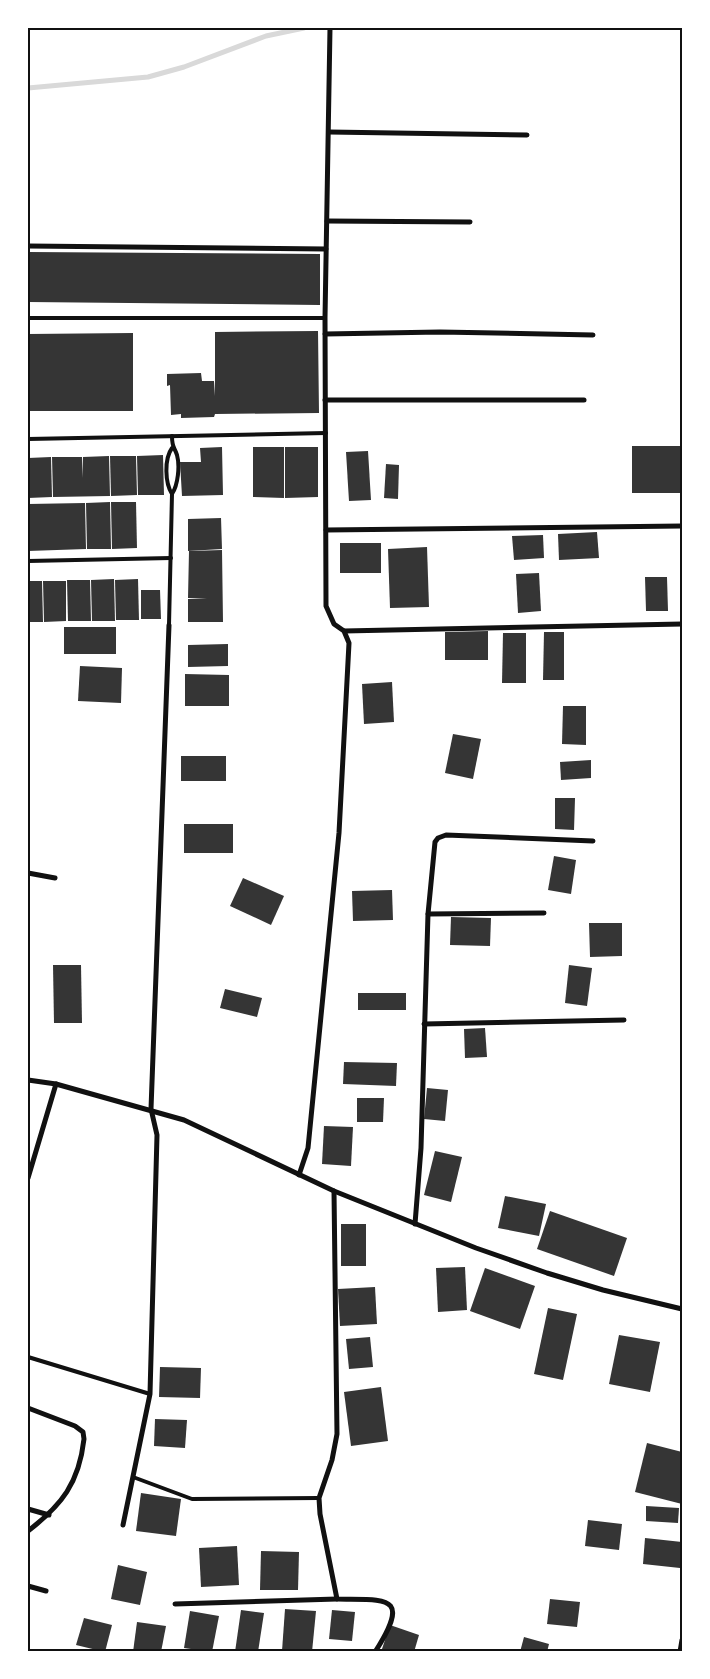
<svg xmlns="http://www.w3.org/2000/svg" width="710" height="1679" viewBox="0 0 710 1679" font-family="'Alegreya Sans',sans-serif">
<rect width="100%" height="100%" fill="#fff"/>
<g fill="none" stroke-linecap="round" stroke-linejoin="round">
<polyline stroke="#d9d9d9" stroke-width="5" points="28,88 148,77 184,67 266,36 304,28"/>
</g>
<g fill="#353535">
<polygon points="28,252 320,254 320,305 28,302"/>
<polygon points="318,331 319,413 215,414 214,417 181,418 181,414 171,415 170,385 167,386 167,374 201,373 202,381 214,381 215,396 215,332"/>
<polygon points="133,333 133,411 28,411 28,334"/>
<rect x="632" y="446" width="50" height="47"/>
<polygon points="222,447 223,495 182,496 180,462 201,462 200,448"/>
<polygon points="253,447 284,447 284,498 253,497"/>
<polygon points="285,447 318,447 318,497 285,498"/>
<polygon points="368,451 371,500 349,501 346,452"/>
<polygon points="163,455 164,495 138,495 137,456"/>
<polygon points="109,456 110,496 53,497 52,457 82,457 82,478 83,457"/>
<polygon points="110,456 136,456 137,495 111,496"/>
<polygon points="51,457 52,497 28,498 28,458"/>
<polygon points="386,464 399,465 398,499 384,498"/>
<polygon points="110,502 111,549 87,549 86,503"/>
<polygon points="111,502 136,502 137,548 112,549"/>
<polygon points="85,503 86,549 28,551 28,504"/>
<polygon points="221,518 222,549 188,551 188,519"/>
<polygon points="597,532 599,558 559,560 558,534"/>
<polygon points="543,535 544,558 514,560 512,536"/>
<rect x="340" y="543" width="41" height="30"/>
<polygon points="427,547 429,607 390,608 388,549"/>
<polygon points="222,550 223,622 188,622 188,599 207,599 188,598 189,551"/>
<polygon points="539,573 541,611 518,613 516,574"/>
<polygon points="645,577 667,577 668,611 646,611"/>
<polygon points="114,579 115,621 92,621 91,580"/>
<polygon points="138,579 139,620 116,620 115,580"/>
<polygon points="67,580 90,580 91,621 68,621"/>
<polygon points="28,581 42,581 43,622 28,622"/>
<polygon points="43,581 66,581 66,621 44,622"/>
<polygon points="141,590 160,590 161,619 141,619"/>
<rect x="64" y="627" width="52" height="27"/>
<polygon points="488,631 488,660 445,660 445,632"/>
<polygon points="544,632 564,632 564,680 543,680"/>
<polygon points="503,633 526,633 526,683 502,683"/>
<polygon points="228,644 228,666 188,667 188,645"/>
<polygon points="80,666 122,668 121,703 78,701"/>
<polygon points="185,674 229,675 229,706 185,706"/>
<polygon points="392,682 394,722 364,724 362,684"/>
<polygon points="563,706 586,706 586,745 562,744"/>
<polygon points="453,734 481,739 473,779 445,773"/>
<rect x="181" y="756" width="45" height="25"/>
<polygon points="591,760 591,778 561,780 560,762"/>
<polygon points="555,798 575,798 574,830 555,829"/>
<rect x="184" y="824" width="49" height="29"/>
<polygon points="554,856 576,860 571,894 548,890"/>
<polygon points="243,878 284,896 271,925 230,906"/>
<polygon points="392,890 393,920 353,921 352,891"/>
<polygon points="451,917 491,918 490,946 450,945"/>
<polygon points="589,923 622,923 622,956 590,957"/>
<polygon points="53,965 81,965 82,1023 54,1023"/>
<polygon points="569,965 592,968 587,1006 565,1003"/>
<polygon points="225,989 262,998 257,1017 220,1008"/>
<rect x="358" y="993" width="48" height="17"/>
<polygon points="485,1028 487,1057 465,1058 464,1029"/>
<polygon points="344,1062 397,1063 396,1086 343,1084"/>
<polygon points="427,1088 448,1090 445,1121 424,1119"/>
<polygon points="357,1098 384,1098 383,1122 357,1122"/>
<polygon points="324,1126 353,1127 351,1166 322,1164"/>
<polygon points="435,1151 462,1157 451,1202 424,1195"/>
<polygon points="505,1196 546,1204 539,1236 498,1228"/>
<polygon points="550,1211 627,1238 614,1276 537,1249"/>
<rect x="341" y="1224" width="25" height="42"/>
<polygon points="465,1267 467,1310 438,1312 436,1268"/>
<polygon points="485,1268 535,1286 520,1329 470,1311"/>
<polygon points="375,1287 377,1324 340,1326 338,1289"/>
<polygon points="548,1308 577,1314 563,1380 534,1374"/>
<polygon points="619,1335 660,1342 650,1392 609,1384"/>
<polygon points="370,1337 373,1367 349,1369 346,1339"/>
<polygon points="160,1367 201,1368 200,1398 159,1397"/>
<polygon points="381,1387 388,1441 351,1446 344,1392"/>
<polygon points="155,1419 187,1420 185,1448 154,1446"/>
<polygon points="647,1443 682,1452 682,1504 635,1492"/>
<polygon points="141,1493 181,1499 176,1536 136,1531"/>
<polygon points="646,1506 679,1508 678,1523 646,1521"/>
<polygon points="588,1520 622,1524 619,1550 585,1546"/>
<polygon points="645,1538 682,1542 680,1568 643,1564"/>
<polygon points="237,1546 239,1585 201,1587 199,1548"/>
<polygon points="261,1551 299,1552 298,1590 260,1590"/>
<polygon points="118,1565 147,1572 140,1605 111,1599"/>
<polygon points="550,1599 580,1602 577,1627 547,1624"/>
<polygon points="285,1609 316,1611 312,1652 282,1651"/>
<polygon points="241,1610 264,1613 258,1652 235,1652"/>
<polygon points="332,1610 355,1612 352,1641 329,1639"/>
<polygon points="190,1611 219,1616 212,1652 184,1648"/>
<polygon points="84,1618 112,1625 105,1652 76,1645"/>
<polygon points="137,1622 166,1626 161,1652 133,1652"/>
<polygon points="390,1625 419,1635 414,1652 381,1652"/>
<polygon points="524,1637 549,1644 547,1652 520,1652"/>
</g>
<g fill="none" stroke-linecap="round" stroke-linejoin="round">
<g stroke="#111" stroke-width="4">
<polyline points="28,318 325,318"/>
<polyline points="28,439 326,433"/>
<path d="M172,448C164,459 165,483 172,494"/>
<polyline points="28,561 171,558"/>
<path d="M169,625L172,494C178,485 180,466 177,455C174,446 172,448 172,436"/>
<polyline points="28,1357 150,1394"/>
<polyline points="133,1477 192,1499 319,1498"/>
</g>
<g stroke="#111" stroke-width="5">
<polyline points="329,132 527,135"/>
<polyline points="327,221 470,222"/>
<polyline points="28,246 326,249"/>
<polyline points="325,334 440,332 593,335"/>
<polyline points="325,400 584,400"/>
<polyline points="326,530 682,526"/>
<polyline points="344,631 682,624"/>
<polyline points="28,873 55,878"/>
<polyline points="428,914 544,913"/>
<polyline points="424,1024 624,1020"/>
<polyline points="28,1080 56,1084 184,1120 334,1191 476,1248 547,1273 603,1290 682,1309"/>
<polyline points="299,1175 308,1148 339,833 349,643 344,631 334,624 326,606 325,318 330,28"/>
<polyline points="28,1178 56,1084"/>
<path d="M334,1191L337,1434L332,1460L319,1498L320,1514L337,1599C387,1600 412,1594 375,1652"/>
<polyline points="415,1224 421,1148 428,914 435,842 438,838 446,835 593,841"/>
<path d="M28,1408L75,1426L83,1432L84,1439C79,1483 62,1505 28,1531"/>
<polyline points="28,1509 49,1515"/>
<polyline points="123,1525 150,1394 157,1135 151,1109 169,625"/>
<polyline points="28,1586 46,1591"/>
<polyline points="175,1604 337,1599"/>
<polyline points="680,1652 682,1640"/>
</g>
</g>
<rect width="710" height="1679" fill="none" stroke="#ffffff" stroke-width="58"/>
<rect x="29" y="29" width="652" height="1621" fill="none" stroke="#111" stroke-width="2"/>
</svg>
